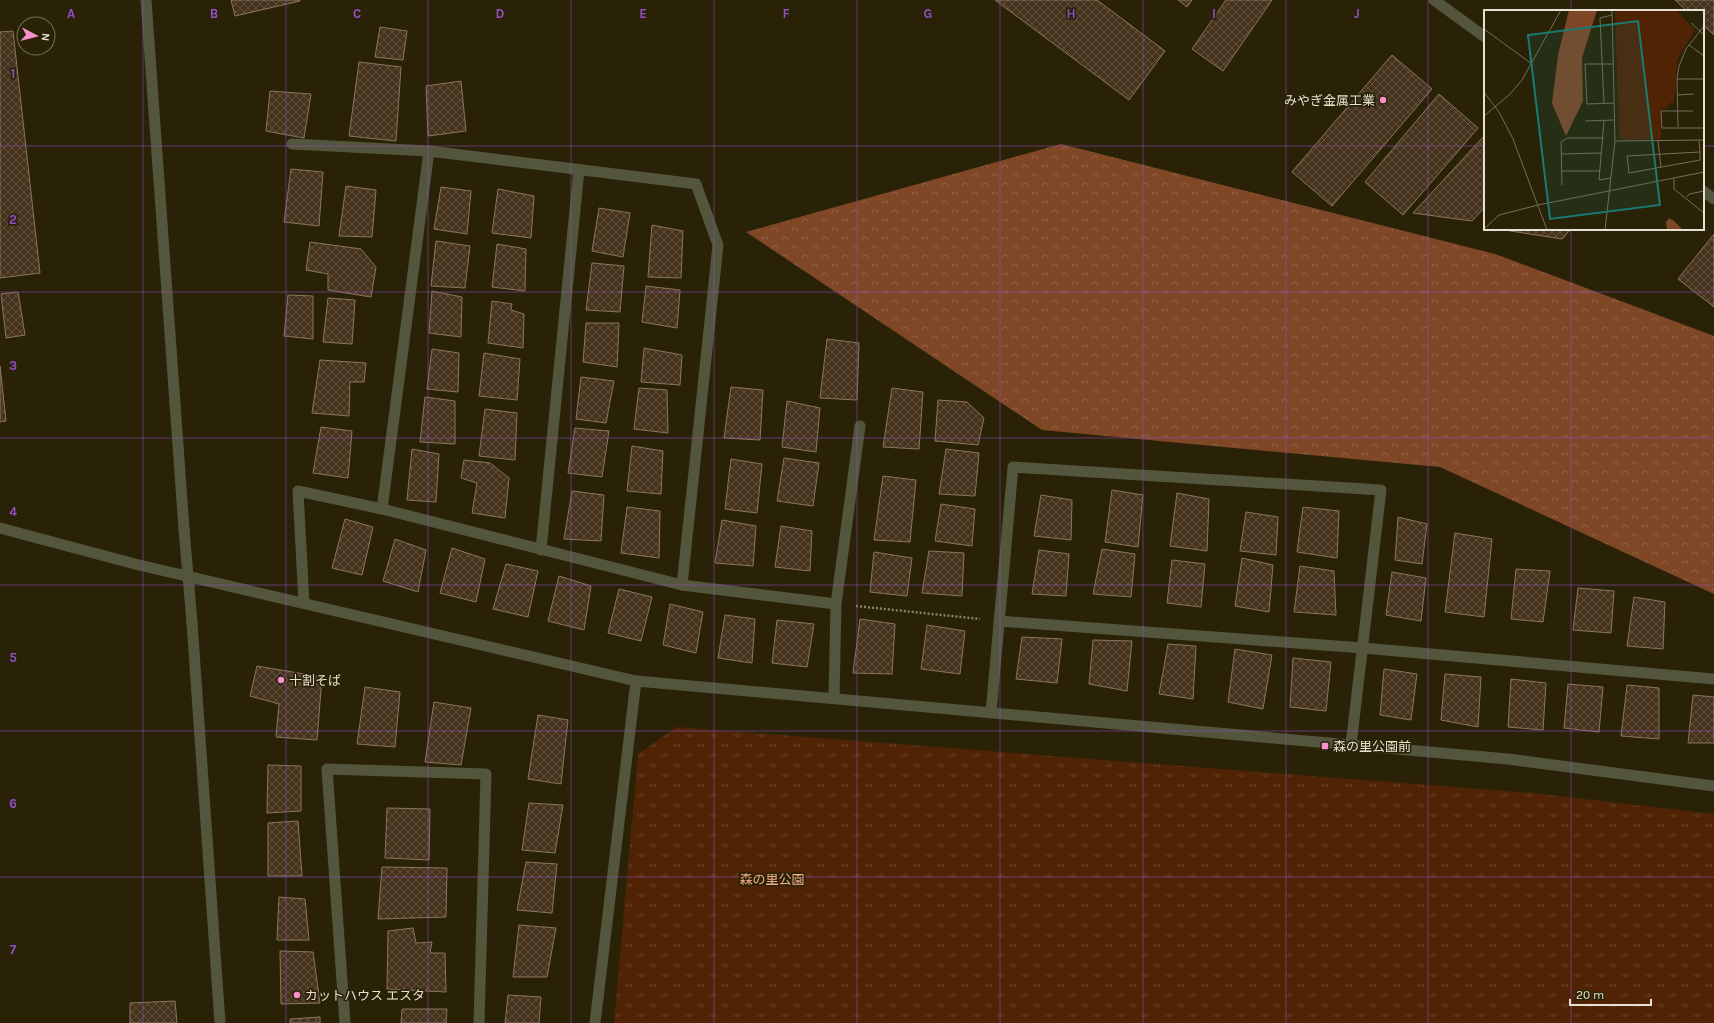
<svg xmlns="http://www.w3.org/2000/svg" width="1714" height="1023" viewBox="0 0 1714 1023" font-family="Karla,'Noto Sans JP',sans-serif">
<defs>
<pattern id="forest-crowns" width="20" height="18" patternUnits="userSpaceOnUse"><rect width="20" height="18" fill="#804726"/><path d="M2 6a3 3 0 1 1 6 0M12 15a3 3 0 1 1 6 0" fill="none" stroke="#926144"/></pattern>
<pattern id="park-tufts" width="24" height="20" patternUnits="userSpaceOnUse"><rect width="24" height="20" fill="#502304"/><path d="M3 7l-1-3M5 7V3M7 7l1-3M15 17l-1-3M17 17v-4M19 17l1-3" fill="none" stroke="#694328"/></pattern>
<pattern id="building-cross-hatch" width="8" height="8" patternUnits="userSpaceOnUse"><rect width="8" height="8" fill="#46331d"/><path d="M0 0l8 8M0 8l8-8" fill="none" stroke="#61503d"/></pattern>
</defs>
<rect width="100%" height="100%" fill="#2a2207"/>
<polygon fill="url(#forest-crowns)" points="1061,144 1495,254 1714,336 1714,594 1440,467 1042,430 746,232"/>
<polygon fill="url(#park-tufts)" points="677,727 1532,793 1714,814 1714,1023 614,1023 638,754"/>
<g fill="url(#building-cross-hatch)" stroke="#8b765e">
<polygon points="231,0 300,0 300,1 235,16"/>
<polygon points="995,0 1097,0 1165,51 1129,100"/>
<polygon points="1178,0 1192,0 1187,7"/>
<polygon points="1226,0 1272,0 1223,71 1192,49"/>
<polygon points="1675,0 1714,0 1714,35 1703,25 1703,11 1687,11"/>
<polygon points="380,27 407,31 403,60 375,57"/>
<polygon points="13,31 40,273 0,278 0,32"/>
<polygon points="1392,55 1432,89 1332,206 1292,172"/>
<polygon points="359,62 401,67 396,141 349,136"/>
<polygon points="461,81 466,131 428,136 426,86"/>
<polygon points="270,91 311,94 304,138 266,131"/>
<polygon points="1439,94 1478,128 1403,215 1365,182"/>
<polygon points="1485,135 1485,207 1472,221 1413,213"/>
<polygon points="291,169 323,172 319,226 284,222"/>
<polygon points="346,186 376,190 372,237 339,236"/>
<polygon points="441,187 471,191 467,234 434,229"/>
<polygon points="498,189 534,196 531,238 492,233"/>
<polygon points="599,208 630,213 623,257 592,251"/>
<polygon points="652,225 683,231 681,278 648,277"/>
<polygon points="1498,229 1571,229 1562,239"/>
<polygon points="1714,234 1714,307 1678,279"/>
<polygon points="436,241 470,246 465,288 431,286"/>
<polygon points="310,242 361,249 376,267 371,297 328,290 328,274 306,270"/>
<polygon points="497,244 526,249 525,291 492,287"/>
<polygon points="592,263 624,266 620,312 586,310"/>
<polygon points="646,286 680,290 677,328 642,322"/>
<polygon points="432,291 462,297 461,337 429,333"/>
<polygon points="18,292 25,335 6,338 1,294"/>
<polygon points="288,295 313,296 313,339 284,336"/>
<polygon points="328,298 355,300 352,344 323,342"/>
<polygon points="492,301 512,304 511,310 524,314 523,348 488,343"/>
<polygon points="586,323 619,323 617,367 583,362"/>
<polygon points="827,339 859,343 857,400 820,398"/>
<polygon points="644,348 682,355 680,385 641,382"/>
<polygon points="432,349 459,353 458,392 427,389"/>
<polygon points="484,353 520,359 517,400 479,396"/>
<polygon points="320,360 366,363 364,382 350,382 349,416 312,413"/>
<polygon points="0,366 6,421 0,422"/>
<polygon points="581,377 614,381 606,423 576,419"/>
<polygon points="731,387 763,390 760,440 724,438"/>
<polygon points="639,388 667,390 668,433 634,429"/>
<polygon points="892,388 923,392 919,449 883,447"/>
<polygon points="425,397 455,401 455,444 420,442"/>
<polygon points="938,400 967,402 984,418 978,445 935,441"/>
<polygon points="787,401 820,408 816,452 782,447"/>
<polygon points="485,409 517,413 515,460 479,456"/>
<polygon points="321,427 352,431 348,478 313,473"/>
<polygon points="575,428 609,431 602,477 568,473"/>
<polygon points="632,446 663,451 661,494 627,491"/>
<polygon points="412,449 439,454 436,502 407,500"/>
<polygon points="946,449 979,453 975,496 939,494"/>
<polygon points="784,458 819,463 813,506 777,501"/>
<polygon points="731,459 762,464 757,513 725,509"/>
<polygon points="464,460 490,463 509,478 505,518 472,513 477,483 461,478"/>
<polygon points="883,476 916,480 910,542 874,540"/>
<polygon points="1112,490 1143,495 1138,547 1105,542"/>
<polygon points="572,491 604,495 601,541 564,539"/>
<polygon points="1177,493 1209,499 1207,551 1170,546"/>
<polygon points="1041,495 1072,500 1071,540 1034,536"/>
<polygon points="941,504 975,509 972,546 935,541"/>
<polygon points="627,507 660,511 659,558 621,553"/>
<polygon points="1303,507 1339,511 1337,558 1297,552"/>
<polygon points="1246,512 1278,517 1276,555 1240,551"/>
<polygon points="1398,517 1427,524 1422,564 1395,560"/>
<polygon points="345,519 373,527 362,575 332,568"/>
<polygon points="722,520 756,526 753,566 715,563"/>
<polygon points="781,526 812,531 810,571 775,567"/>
<polygon points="1455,533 1492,539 1484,617 1445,612"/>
<polygon points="395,539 426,550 418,592 383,581"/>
<polygon points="452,548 485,559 476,602 440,593"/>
<polygon points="1102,549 1135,554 1131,597 1093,594"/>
<polygon points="1039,550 1069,554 1066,596 1032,594"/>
<polygon points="929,551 964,553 962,596 922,593"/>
<polygon points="874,552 912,558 907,596 870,592"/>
<polygon points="1242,558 1273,565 1269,612 1235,606"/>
<polygon points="1172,560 1205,564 1201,607 1167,603"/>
<polygon points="506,564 538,571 528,617 493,609"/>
<polygon points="1300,566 1334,571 1336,615 1294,612"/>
<polygon points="1516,569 1550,571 1543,622 1511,619"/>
<polygon points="1392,572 1426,578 1421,621 1386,615"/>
<polygon points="559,576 591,586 584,630 548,621"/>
<polygon points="1578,588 1614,591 1611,633 1573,630"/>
<polygon points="619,589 652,597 641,641 608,633"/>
<polygon points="1634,597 1665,602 1663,649 1627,646"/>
<polygon points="670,604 703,612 696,653 663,645"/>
<polygon points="725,615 755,619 752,663 718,658"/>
<polygon points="860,619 895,624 892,674 853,673"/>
<polygon points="777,620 814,624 807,667 772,663"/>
<polygon points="927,625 965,631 960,674 921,669"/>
<polygon points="1022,637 1062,639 1057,683 1016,679"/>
<polygon points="1093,640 1132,641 1127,691 1089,684"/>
<polygon points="1168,644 1196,646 1193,699 1159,694"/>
<polygon points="1235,649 1272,655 1263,709 1228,702"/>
<polygon points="1293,658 1331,662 1326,711 1290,707"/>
<polygon points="257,666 322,677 317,740 276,737 279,704 250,696"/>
<polygon points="1384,669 1417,674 1411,720 1380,715"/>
<polygon points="1445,674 1481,677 1478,727 1441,720"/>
<polygon points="1511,679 1546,683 1543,730 1508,727"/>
<polygon points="1568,684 1603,687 1599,732 1564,728"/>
<polygon points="1627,685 1659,688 1659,739 1621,736"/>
<polygon points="365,687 400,692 395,747 357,744"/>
<polygon points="1693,695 1714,697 1714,743 1688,743"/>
<polygon points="434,702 471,708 461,765 425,762"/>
<polygon points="538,715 568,720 561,784 528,779"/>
<polygon points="268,765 301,766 301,811 267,813"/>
<polygon points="529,803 563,805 555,853 522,850"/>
<polygon points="387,808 430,809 429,860 385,858"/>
<polygon points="298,821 302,876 268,876 268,823"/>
<polygon points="526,862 557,864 552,913 517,910"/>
<polygon points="382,867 447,868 446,917 378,919"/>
<polygon points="279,897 305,899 309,940 277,940"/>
<polygon points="519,925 556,928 547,977 513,977"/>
<polygon points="413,928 416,943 432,942 430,953 445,953 446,992 387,989 388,931"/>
<polygon points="280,951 313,952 320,1003 281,1004"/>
<polygon points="508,995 541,997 539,1023 505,1023"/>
<polygon points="175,1001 177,1023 130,1023 130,1003"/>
<polygon points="402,1009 447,1009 446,1023 401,1023"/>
<polygon points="320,1017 320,1023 290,1023 290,1019"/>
</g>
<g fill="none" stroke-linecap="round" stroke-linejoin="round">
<polyline stroke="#87806a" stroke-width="2.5" stroke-dasharray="2 2" stroke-linecap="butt" points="856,606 980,619"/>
<g stroke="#53563c" stroke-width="11">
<polyline points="292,144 429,151 696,184 718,245 682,585"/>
<polyline points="382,509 429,151"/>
<polyline points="541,550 579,170"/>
<polyline points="304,603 298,491 382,509 682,585 836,604"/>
<polyline points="999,621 1363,648 1714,679"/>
<polyline points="834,698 836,604 860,426"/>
<polyline points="991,713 1013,467 1381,490 1351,745"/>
<polyline points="345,1023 327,769 486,774 479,1023"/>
</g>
<g stroke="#53563c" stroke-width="11">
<polyline points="146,0 184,529"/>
<polyline points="1434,0 1485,37"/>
<polyline points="1703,191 1714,199"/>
<polyline points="0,528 135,564 636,681 1508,759 1714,786"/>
<polyline points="192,623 220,1023"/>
<polyline points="595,1023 636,681"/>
</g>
<polyline stroke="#53563c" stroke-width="11" points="184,529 192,623"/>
</g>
<path fill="none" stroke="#9050c3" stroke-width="1" stroke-opacity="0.55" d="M143,0V1023M286,0V1023M428,0V1023M571,0V1023M714,0V1023M857,0V1023M1000,0V1023M1143,0V1023M1286,0V1023M1428,0V1023M1571,0V11M0,146H1485M1703,146H1714M1571,229V1023M0,292H1714M0,438H1714M0,585H1714M0,731H1714M0,877H1714"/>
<g fill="#f790cd" stroke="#2a2207" stroke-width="1.5">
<circle cx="1383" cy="100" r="4"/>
<circle cx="281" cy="680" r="4"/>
<rect x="1321" y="742" width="8" height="8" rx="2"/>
<circle cx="297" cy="995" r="4"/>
</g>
<g text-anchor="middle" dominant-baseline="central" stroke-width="3.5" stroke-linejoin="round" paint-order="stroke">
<g font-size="13" fill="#e6e1d1" stroke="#2a2207" text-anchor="start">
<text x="1375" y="100" text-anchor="end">みやぎ金属工業</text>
<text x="289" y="680">十割そば</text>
<text x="1333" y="746">森の里公園前</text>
<text x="305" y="995">カットハウス エスタ</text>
</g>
<g font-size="13" fill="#f4af89" stroke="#2a2207">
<text x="772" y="879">森の里公園</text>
</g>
</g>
<g transform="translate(1484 10)">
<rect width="220" height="220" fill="#2a2207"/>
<path d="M85,0H113L98,48L99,91L82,126L68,93L74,45ZM185,208L190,211L199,220H183L182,212Z" fill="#804726"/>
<path d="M131,0H192L211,20L194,48L190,93H185L184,98L177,99V129L139,130L135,126Z" fill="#502304"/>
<path fill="none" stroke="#756e58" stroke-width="1" d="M207,13L220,25M0,19L48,54M205,35L220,46M129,54H101L103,94L130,93M193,69H220M0,82L15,102L29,129L63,220M193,85L210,84M120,93L116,8L128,5M209,101H177L178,118H220M0,106L25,85L38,70L77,0M101,111L130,110M120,111L115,170L127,168M194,117L193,69L195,56L202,39L220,16M215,130L216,142M131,131L220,130M174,131L177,157M216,142V150L145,163L143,146ZM77,144L118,143M77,161H116M190,168V179L220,203M78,175L77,132L83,128H120M203,187L205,184L220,181M54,195L220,162M0,219L15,205L54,195M121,220L131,131L128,0"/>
<path fill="#1a7b73" fill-opacity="0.15" stroke="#1a7b73" stroke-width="2" d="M154,11L176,195L66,209L44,25Z"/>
<rect width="220" height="220" fill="none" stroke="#e6e1d1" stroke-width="2"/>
</g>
<g font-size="13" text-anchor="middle" font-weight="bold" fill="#9050c3" stroke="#2a2207" stroke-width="3.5" stroke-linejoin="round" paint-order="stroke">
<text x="71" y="18">A</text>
<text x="214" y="18">B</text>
<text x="357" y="18">C</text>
<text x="500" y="18">D</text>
<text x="643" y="18">E</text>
<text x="786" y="18">F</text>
<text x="928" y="18">G</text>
<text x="1071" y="18">H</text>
<text x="1214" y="18">I</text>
<text x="1357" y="18">J</text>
<text x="13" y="78">1</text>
<text x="13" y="224">2</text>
<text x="13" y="370">3</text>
<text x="13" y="516">4</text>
<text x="13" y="662">5</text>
<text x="13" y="808">6</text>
<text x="13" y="954">7</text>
</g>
<g transform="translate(36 36) rotate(97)"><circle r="19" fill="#2a2207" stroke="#756e58"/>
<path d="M0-3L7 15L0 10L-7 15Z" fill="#f790cd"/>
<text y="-6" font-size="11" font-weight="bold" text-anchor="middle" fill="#e6e1d1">N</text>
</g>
<path d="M1570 999v6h81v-6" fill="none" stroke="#e6e1d1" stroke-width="2"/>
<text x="1576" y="999" font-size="12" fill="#e6e1d1" stroke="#2a2207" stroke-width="3" paint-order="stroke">20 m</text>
</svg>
